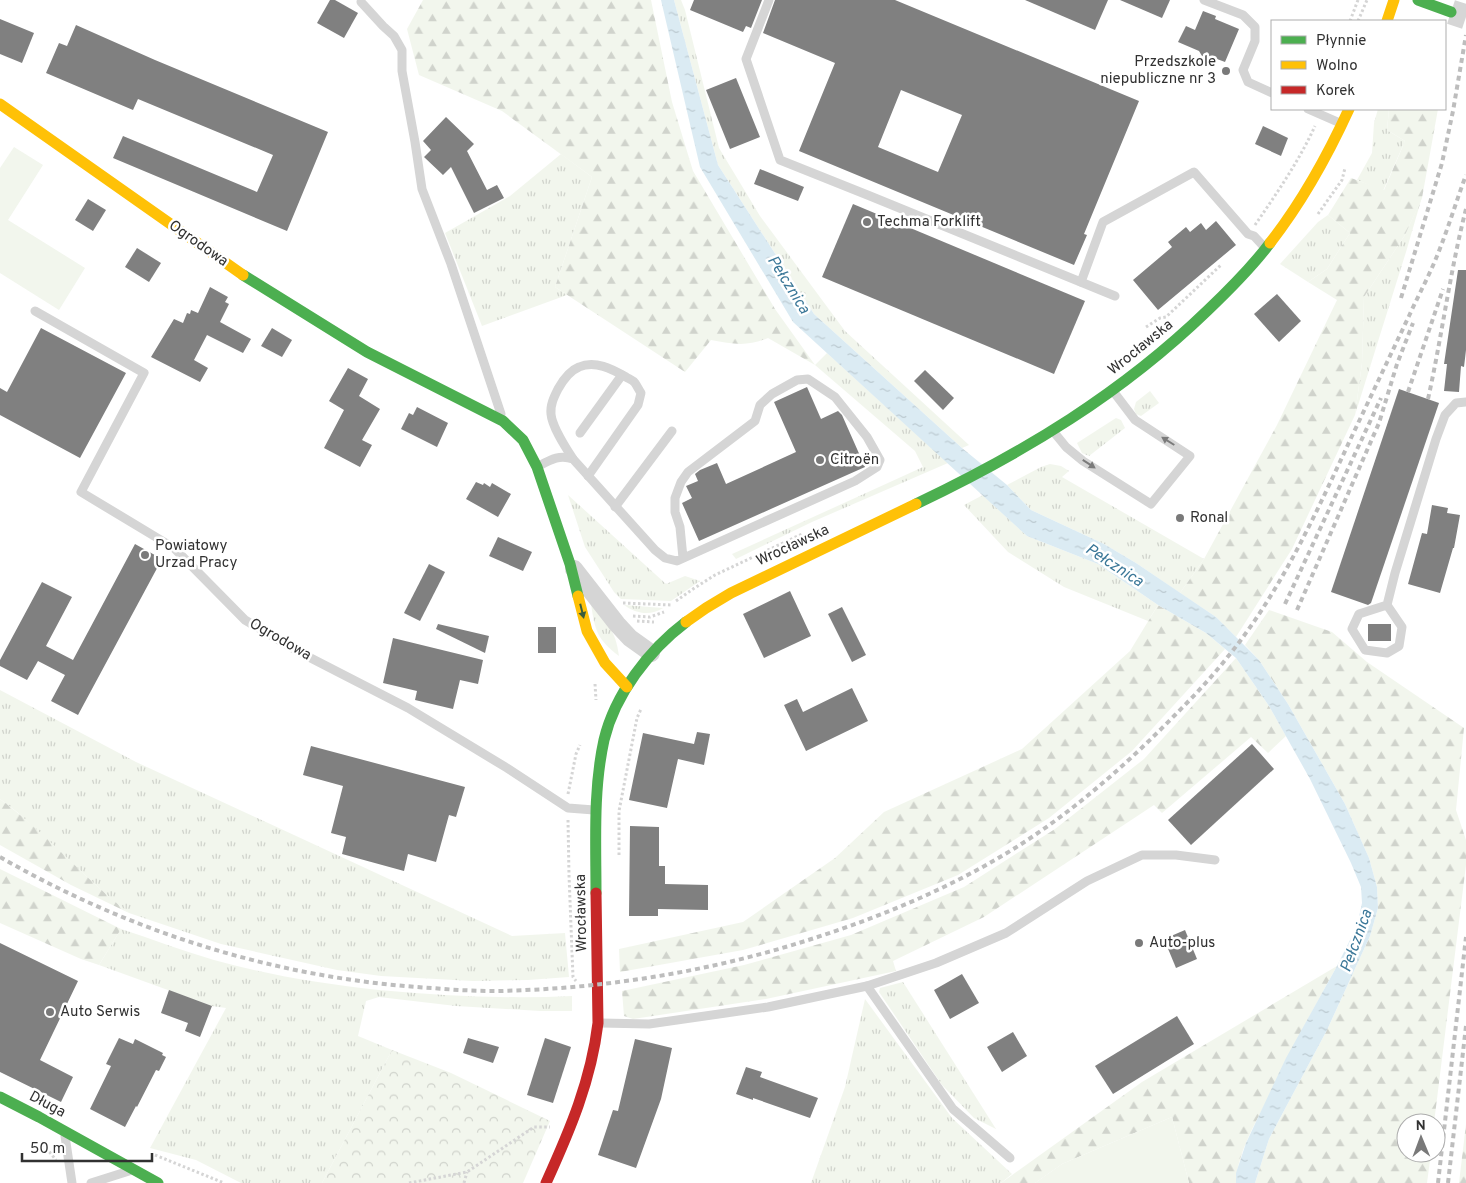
<svg xmlns="http://www.w3.org/2000/svg" width="1466" height="1183" viewBox="0 0 1466 1183" font-family="Overpass,sans-serif">
<defs>
<pattern id="grass-tufts" width="24" height="20" patternUnits="userSpaceOnUse" patternTransform="scale(1.25)"><rect width="24" height="20" fill="#f2f6ed"/><path d="M3 7l-1-3M5 7V3M7 7l1-3M15 17l-1-3M17 17v-4M19 17l1-3" fill="none" stroke="#d0d3cc"/></pattern>
<pattern id="forest-firs" width="22" height="20" patternUnits="userSpaceOnUse" patternTransform="scale(1.25)"><rect width="22" height="20" fill="#f2f6ed"/><path d="M5 1l3.5 6h-7zM16 11l3.5 6h-7z" fill="#d0d3cc"/></pattern>
<pattern id="park-crowns" width="20" height="18" patternUnits="userSpaceOnUse" patternTransform="scale(1.25)"><rect width="20" height="18" fill="#f2f6ed"/><path d="M2 6a3 3 0 1 1 6 0M12 15a3 3 0 1 1 6 0" fill="none" stroke="#d0d3cc"/></pattern>
<pattern id="water-ripples" width="26" height="14" patternUnits="userSpaceOnUse" patternTransform="scale(1.25)"><rect width="26" height="14" fill="#dbebf3"/><path d="M2 4q2-2 4 0t4 0M15 11q2-2 4 0t4 0" fill="none" stroke="#bccad1"/></pattern>
</defs>
<rect width="100%" height="100%" fill="#fff"/>
<g fill="url(#grass-tufts)">
<polygon points="674,0 681,0 685,10 719,148 760,216 845,331 969,445 962,448 814,314 718,165"/>
<polygon points="1378,109 1389,109 1387,130 1405,141 1383,191 1357,180 1372,153 1374,123"/>
<polygon points="561,154 592,177 555,287 567,295 482,326 445,233 510,196"/>
<polygon points="1422,197 1406,252 1355,415 1362,363 1364,297 1405,235"/>
<polygon points="1328,215 1350,233 1327,269 1308,282 1280,264 1318,222"/>
<polygon points="827,353 948,463 812,522 736,559 732,554 923,467 915,451 815,365"/>
<polygon points="1150,391 1159,403 1141,416 1136,414 1134,409 1136,402"/>
<polygon points="1116,418 1121,420 1125,428 1089,456 1082,453 1077,443"/>
<polygon points="1050,464 1061,466 1069,471 1062,477 1204,559 1180,593 1136,563 1104,544 1031,510 1007,485 1041,467"/>
<polygon points="568,495 666,584 685,576 700,581 671,601 621,599 614,592 585,547"/>
<polygon points="983,495 1027,536 1098,564 1158,605 1148,621 1064,587 1008,552 964,505"/>
<path d="M591,604C607,622 616,631 619,656C597,639 595,631 591,604Z"/>
<path d="M624,605L663,608C651,616 636,614 624,605Z"/>
<polygon points="0,690 136,762 512,936 565,933 569,977 528,980 473,981 381,976 337,970 221,944 129,913 111,899 17,812 0,799"/>
<path d="M121,929C152,939 183,951 214,960C268,975 323,984 379,990C443,996 507,999 572,996V1011H540L456,1006L379,997L366,1001L358,1036L392,1050L322,1183H241L196,1160L150,1148L226,1008L212,1006L99,965Z"/>
<polygon points="903,982 996,1129 974,1118 942,1085 879,992 880,988"/>
<polygon points="865,999 952,1118 1012,1174 1001,1183 811,1183 845,1087"/>
</g>
<g fill="url(#forest-firs)">
<path d="M423,0H651L672,102L693,171L775,309L815,365L768,338C747,347 733,344 711,340L685,372L555,287L592,177L502,111L419,75L407,29Z"/>
<polygon points="1389,109 1438,109 1422,198 1405,235 1364,297 1362,363 1355,415 1292,549 1236,637 1216,617 1180,593 1204,559 1277,425 1337,300 1308,282 1327,269 1350,233 1328,215 1351,178 1384,190 1405,141 1387,130"/>
<polygon points="1158,605 1206,633 1225,649 1132,751 1049,818 958,875 853,918 743,950 620,972 619,949 743,922 835,858 884,812 1022,749 1130,651"/>
<polygon points="1269,610 1332,632 1367,662 1464,728 1456,810 1466,840 1466,865 1434,1123 1406,1123 1406,1153 1431,1153 1427,1183 1255,1183 1269,1139 1327,1030 1370,936 1378,908 1377,887 1369,858 1345,804 1288,704 1259,660 1245,645"/>
<polygon points="1236,658 1269,706 1286,736 1268,753 1251,737 1162,813 1154,805 984,917 893,961 896,971 766,999 633,1019 624,1016 622,991 744,965 851,935 964,887 1055,829 1144,759"/>
<path d="M0,799C46,833 84,878 129,913L71,885L0,845Z"/>
<polygon points="0,869 121,929 99,965 81,959 0,923"/>
<path d="M1337,966C1311,1013 1286,1059 1263,1108C1251,1131 1237,1157 1236,1183H1189L1172,1117L1062,1164L1035,1183H1001L1142,1082Z"/>
<polygon points="1466,1124 1466,1183 1459,1183"/>
</g>
<polygon fill="url(#park-crowns)" points="392,1050 451,1073 550,1121 523,1183 322,1183"/>
<g fill="#f2f6ed">
<polygon points="14,147 43,165 8,220 85,268 59,310 0,273 0,168"/>
<polygon points="1172,1117 1189,1183 1035,1183 1062,1164"/>
</g>
<polygon fill="url(#water-ripples)" points="661,0 674,0 718,165 814,314 962,448 1007,485 1031,510 1104,544 1136,563 1216,617 1259,660 1288,704 1345,804 1369,858 1377,887 1378,908 1370,936 1327,1030 1269,1139 1255,1183 1236,1183 1236,1173 1246,1143 1286,1058 1337,966 1357,926 1362,903 1361,887 1351,863 1310,779 1269,706 1236,658 1206,633 1158,605 1098,564 1027,536 793,322 700,167"/>
<g fill="#808080" fill-rule="evenodd">
<polygon points="330,0 335,0 358,13 344,38 317,23"/>
<polygon points="694,0 762,0 751,28 746,26 743,32 690,10"/>
<path d="M775,0H895L1139,101L1084,234L1087,235L1074,265L799,151L835,63L763,33ZM901,90L962,115L938,172L878,147Z"/>
<polygon points="1025,0 1108,0 1095,30"/>
<polygon points="1120,0 1170,0 1162,18"/>
<polygon points="1203,11 1216,16 1215,19 1239,29 1225,62 1217,59 1209,59 1202,56 1199,51 1178,42 1186,26 1195,30"/>
<polygon points="0,19 34,33 22,63 0,54"/>
<polygon points="76,25 155,60 328,132 287,231 113,158 123,136 257,192 273,155 138,99 133,110 46,73 59,43 67,46"/>
<polygon points="736,78 760,137 730,149 706,90"/>
<polygon points="446,117 474,144 467,151 487,190 497,185 504,198 474,213 451,167 443,175 424,157 431,150 423,141"/>
<polygon points="1263,126 1288,138 1281,156 1255,144"/>
<polygon points="760,169 804,187 798,201 754,184"/>
<polygon points="88,199 106,210 93,231 75,220"/>
<polygon points="853,204 1085,301 1054,374 822,277"/>
<polygon points="1216,221 1236,245 1158,310 1133,280 1172,247 1168,242 1186,227 1190,232 1201,223 1206,230"/>
<polygon points="137,248 161,263 149,282 125,267"/>
<polygon points="1458,270 1466,270 1466,350 1464,367 1461,366 1459,392 1444,391 1447,364 1444,364"/>
<polygon points="210,287 228,297 225,302 229,304 220,322 251,339 243,353 207,335 194,360 208,368 200,382 151,357 174,319 183,323 187,313 190,314 191,310 198,313"/>
<polygon points="1277,294 1301,321 1279,342 1254,314"/>
<polygon points="41,328 126,373 80,458 0,415 0,388 7,392"/>
<polygon points="272,328 292,340 282,357 261,346"/>
<polygon points="348,368 368,379 359,396 380,409 362,440 372,445 360,467 324,448 344,410 329,401"/>
<polygon points="925,370 954,398 943,410 914,381"/>
<polygon points="807,387 821,419 838,411 842,415 865,467 699,541 682,503 692,498 686,486 698,481 695,474 700,470 717,463 726,484 796,452 774,402"/>
<polygon points="1399,389 1439,403 1371,603 1368,605 1331,592"/>
<polygon points="417,407 448,423 437,447 401,429 409,413 413,415"/>
<polygon points="476,482 483,485 484,483 490,487 492,483 511,494 498,517 466,499"/>
<polygon points="1432,505 1448,508 1447,513 1460,515 1454,548 1453,548 1440,593 1408,584 1422,533 1427,534"/>
<polygon points="498,537 532,552 523,571 489,556"/>
<polygon points="135,544 162,559 78,715 51,701 65,675 38,661 27,680 0,666 0,660 42,582 72,597 46,646 73,660"/>
<polygon points="429,564 445,572 420,621 404,613"/>
<polygon points="790,591 811,636 764,658 743,614"/>
<polygon points="842,607 866,655 852,662 828,614"/>
<polygon points="438,624 489,636 485,653 436,629"/>
<rect x="1368" y="624" width="23" height="17"/>
<rect x="538" y="627" width="18" height="26"/>
<polygon points="393,638 483,660 478,684 460,680 453,709 415,700 417,691 383,683"/>
<polygon points="852,688 868,721 806,751 784,705 797,699 803,712"/>
<polygon points="697,732 710,734 704,765 678,759 667,808 629,800 643,733 694,744"/>
<polygon points="1252,744 1274,769 1191,845 1168,820"/>
<polygon points="311,746 465,787 456,817 449,815 436,862 408,854 404,871 342,854 346,837 331,833 343,786 303,775"/>
<polygon points="630,826 659,827 659,866 665,866 665,884 708,885 708,910 658,909 658,916 629,916"/>
<polygon points="1185,930 1197,959 1176,968 1164,939"/>
<polygon points="0,943 78,981 40,1060 73,1077 61,1102 0,1072"/>
<polygon points="962,974 979,1003 950,1019 934,990"/>
<polygon points="169,990 212,1006 200,1037 185,1031 188,1023 161,1013"/>
<polygon points="1177,1016 1194,1044 1113,1094 1095,1066"/>
<polygon points="1013,1032 1027,1056 1002,1072 987,1047"/>
<polygon points="119,1038 133,1044 135,1039 163,1053 162,1055 166,1057 159,1071 156,1070 137,1107 136,1106 125,1127 90,1109 111,1066 106,1064"/>
<polygon points="468,1038 499,1047 493,1063 463,1053"/>
<polygon points="545,1038 571,1047 553,1103 527,1095"/>
<polygon points="635,1039 672,1048 661,1099 636,1168 598,1155 613,1110 618,1111"/>
<polygon points="746,1067 762,1072 760,1077 818,1098 810,1118 753,1098 753,1100 736,1094"/>
</g>
<g fill="none" stroke-linecap="round" stroke-linejoin="round">
<polyline stroke="#d6d6d6" stroke-width="25" stroke-dasharray="25 12" stroke-linecap="butt" points="1451,12 1466,17"/>
<g stroke="#d5d5d5" stroke-width="3" stroke-dasharray="2.5 2.5" stroke-linecap="butt">
<polyline points="1350,21 1358,0"/>
<polyline points="1358,21 1367,0"/>
<polyline points="1318,214 1342,180 1345,168"/>
<path d="M1255,225C1277,193 1299,161 1315,126"/>
<polyline points="1146,327 1160,318 1166,317 1222,264"/>
<polyline points="676,601 693,589 715,575 802,534"/>
<polyline points="623,603 672,605"/>
<polyline points="633,616 650,617 664,612"/>
<polyline points="637,621 654,622"/>
<polyline points="595,684 596,700"/>
<polyline points="568,794 576,754 580,745"/>
<polyline points="568,820 569,875 573,977 576,981"/>
<polyline points="619,855 619,811 637,718 641,709"/>
<polyline points="43,1144 56,1160"/>
<polyline points="155,1155 224,1183"/>
<polyline points="409,1183 467,1172 534,1127 550,1127"/>
<polyline points="464,1183 467,1172"/>
</g>
<g stroke="#d5d5d5" stroke-width="9">
<polyline points="769,0 746,59 780,160 870,196 1115,296"/>
<polyline points="1204,0 1243,15 1255,27 1255,41 1243,70 1248,82 1272,93"/>
<polyline points="361,2 383,26 394,36 402,50 402,71 415,142 422,189 451,264 501,414"/>
<polyline points="1308,109 1340,123"/>
<polyline points="1081,282 1103,222 1194,172 1248,234 1254,236 1266,249"/>
<polyline points="35,311 144,373 81,492 174,548 245,620 301,653 408,708 507,768 568,808 594,810"/>
<polyline points="1053,431 1066,447 1083,461 1151,504 1190,456 1135,420 1113,391"/>
<polyline points="580,433 622,375"/>
<path d="M573,459C566,448 552,427 551,414C550,405 554,397 558,389C563,380 569,371 579,367C595,360 612,369 626,377C629,379 633,380 635,383C637,386 639,390 641,393L638,405L588,476"/>
<path d="M537,467C550,460 559,454 573,459L655,550L665,558L677,561L855,481L877,467L880,460L867,437L835,397L808,379L797,380L772,394L760,405L755,421L688,472L681,482L675,498V512L680,527L683,558"/>
<polyline points="615,507 672,431"/>
<polyline points="1387,605 1359,614 1352,629 1365,650 1387,653 1399,646 1402,627 1387,605 1395,573 1436,439 1445,415 1456,403 1466,402"/>
<polyline points="867,986 953,1109 1010,1158"/>
<polyline points="601,1023 649,1024 768,1007 867,986 936,963 1006,933 1087,881 1142,855 1176,855 1215,860"/>
<polyline points="65,1136 72,1183"/>
<polyline points="91,1183 129,1171"/>
</g>
<polyline stroke="#d5d5d5" stroke-width="18" points="574,569 617,624 630,638 651,653"/>
<g stroke="#4caf50" stroke-width="11">
<polyline points="1418,0 1451,12"/>
<polyline points="243,275 367,352 503,421 523,440 537,467 570,564 578,596"/>
<path d="M916,504C1025,452 1121,394 1208,310C1230,289 1252,267 1270,243"/>
<path d="M596,893C596,842 593,790 604,740C615,694 649,650 686,622"/>
<polyline points="0,1097 39,1117 158,1183"/>
</g>
<g stroke="#ffc107" stroke-width="11">
<polyline points="1387,21 1394,0"/>
<polyline points="0,104 243,275"/>
<path d="M1270,243C1302,202 1327,157 1349,109"/>
<polyline points="578,596 587,631 605,663 627,687"/>
<polyline points="686,622 706,608 731,593 916,504"/>
</g>
<path stroke="#c62828" stroke-width="11" d="M546,1183C570,1130 591,1081 598,1023L596,893"/>
<g stroke="#bdbdbd" stroke-width="4" stroke-dasharray="5 4" stroke-linecap="butt">
<polyline points="1401,298 1442,163 1453,111 1466,35"/>
<polyline points="1408,392 1443,289"/>
<path d="M1428,399C1442,336 1450,271 1466,209"/>
<polyline points="1285,604 1381,398"/>
<polyline points="1297,610 1379,423 1397,364 1413,323"/>
<path d="M0,857C132,933 279,979 432,988C454,990 476,991 498,991C596,989 695,974 789,946C868,922 944,892 1015,848C1074,811 1126,765 1175,715C1193,697 1210,679 1226,659C1281,592 1316,513 1352,436C1371,396 1390,356 1409,316C1418,296 1429,276 1437,256C1448,229 1456,202 1466,175"/>
<polyline points="1438,1183 1466,937"/>
<polyline points="1448,1183 1466,1026"/>
</g>
</g>
<defs><path id="oneway-solid" d="M-6-.8H1V-3.2L6.5 0L1 3.2V.8H-6Z" transform="scale(1.25)"/></defs>
<g fill="#7b7b7b">
<use href="#oneway-solid" transform="translate(1168 441) rotate(-148)"/>
<use href="#oneway-solid" transform="translate(1089 464) rotate(33)"/>
</g>
<use fill="#3a5d3c" href="#oneway-solid" transform="translate(582 611) rotate(76)"/>
<g fill="#797979" stroke="#fff" stroke-width="2">
<circle cx="1226" cy="71" r="5"/>
<circle cx="867" cy="222" r="5"/>
<circle cx="820" cy="460" r="5"/>
<circle cx="1180" cy="518" r="5"/>
<circle cx="145" cy="555" r="5"/>
<circle cx="1139" cy="943" r="5"/>
<circle cx="50" cy="1012" r="5"/>
</g>
<g text-anchor="middle" dominant-baseline="central" stroke-width="5" stroke-linejoin="round" paint-order="stroke">
<g font-size="15" fill="#313131" stroke="#fff" text-anchor="start">
<text x="1216" y="62" text-anchor="end">Przedszkole<tspan x="1216" dy="17">niepubliczne nr 3</tspan></text>
<text x="877" y="222">Techma Forklift</text>
<text x="830" y="460">Citroën</text>
<text x="1190" y="518">Ronal</text>
<text x="155" y="546">Powiatowy<tspan x="155" dy="17">Urzad Pracy</tspan></text>
<text x="1149" y="943">Auto-plus</text>
<text x="60" y="1012">Auto Serwis</text>
</g>
<g font-size="15" fill="#313131" stroke="#fff">
<text transform="translate(198 244) rotate(35)">Ogrodowa</text>
<text transform="translate(1141 348) rotate(-39)">Wrocławska</text>
<text transform="translate(793 546) rotate(-25)">Wrocławska</text>
<text transform="translate(280 640) rotate(30)">Ogrodowa</text>
<text transform="translate(582 913) rotate(-91)">Wrocławska</text>
<text transform="translate(47 1105) rotate(28)">Długa</text>
</g>
<g font-size="16" font-style="italic" fill="#3a7798" stroke="#fff">
<text transform="translate(788 285) rotate(58)">Pełcznica</text>
<text transform="translate(1114 566) rotate(33)">Pełcznica</text>
<text transform="translate(1357 941) rotate(-70)">Pełcznica</text>
</g>
</g>
<rect x="1271" y="20" width="175" height="90" fill="#ffffff" stroke="#adadad"/>
<rect x="1281" y="36" width="25" height="8" fill="#4caf50" stroke="#adadad"/>
<text x="1316" y="45" font-size="15" fill="#313131">Płynnie</text>
<rect x="1281" y="61" width="25" height="8" fill="#ffc107" stroke="#adadad"/>
<text x="1316" y="70" font-size="15" fill="#313131">Wolno</text>
<rect x="1281" y="86" width="25" height="8" fill="#c62828" stroke="#adadad"/>
<text x="1316" y="95" font-size="15" fill="#313131">Korek</text>
<g transform="translate(1421 1138) rotate(359)"><circle r="24" fill="#ffffff" stroke="#adadad"/>
<path d="M0-4L9 19L0 12L-9 19Z" fill="#797979"/>
<text y="-8" font-size="14" font-weight="bold" text-anchor="middle" fill="#313131">N</text>
</g>
<path d="M22 1153v8h130v-8" fill="none" stroke="#313131" stroke-width="2.5"/>
<text x="30" y="1153" font-size="15" fill="#313131" stroke="#ffffff" stroke-width="4" paint-order="stroke">50 m</text>
</svg>
